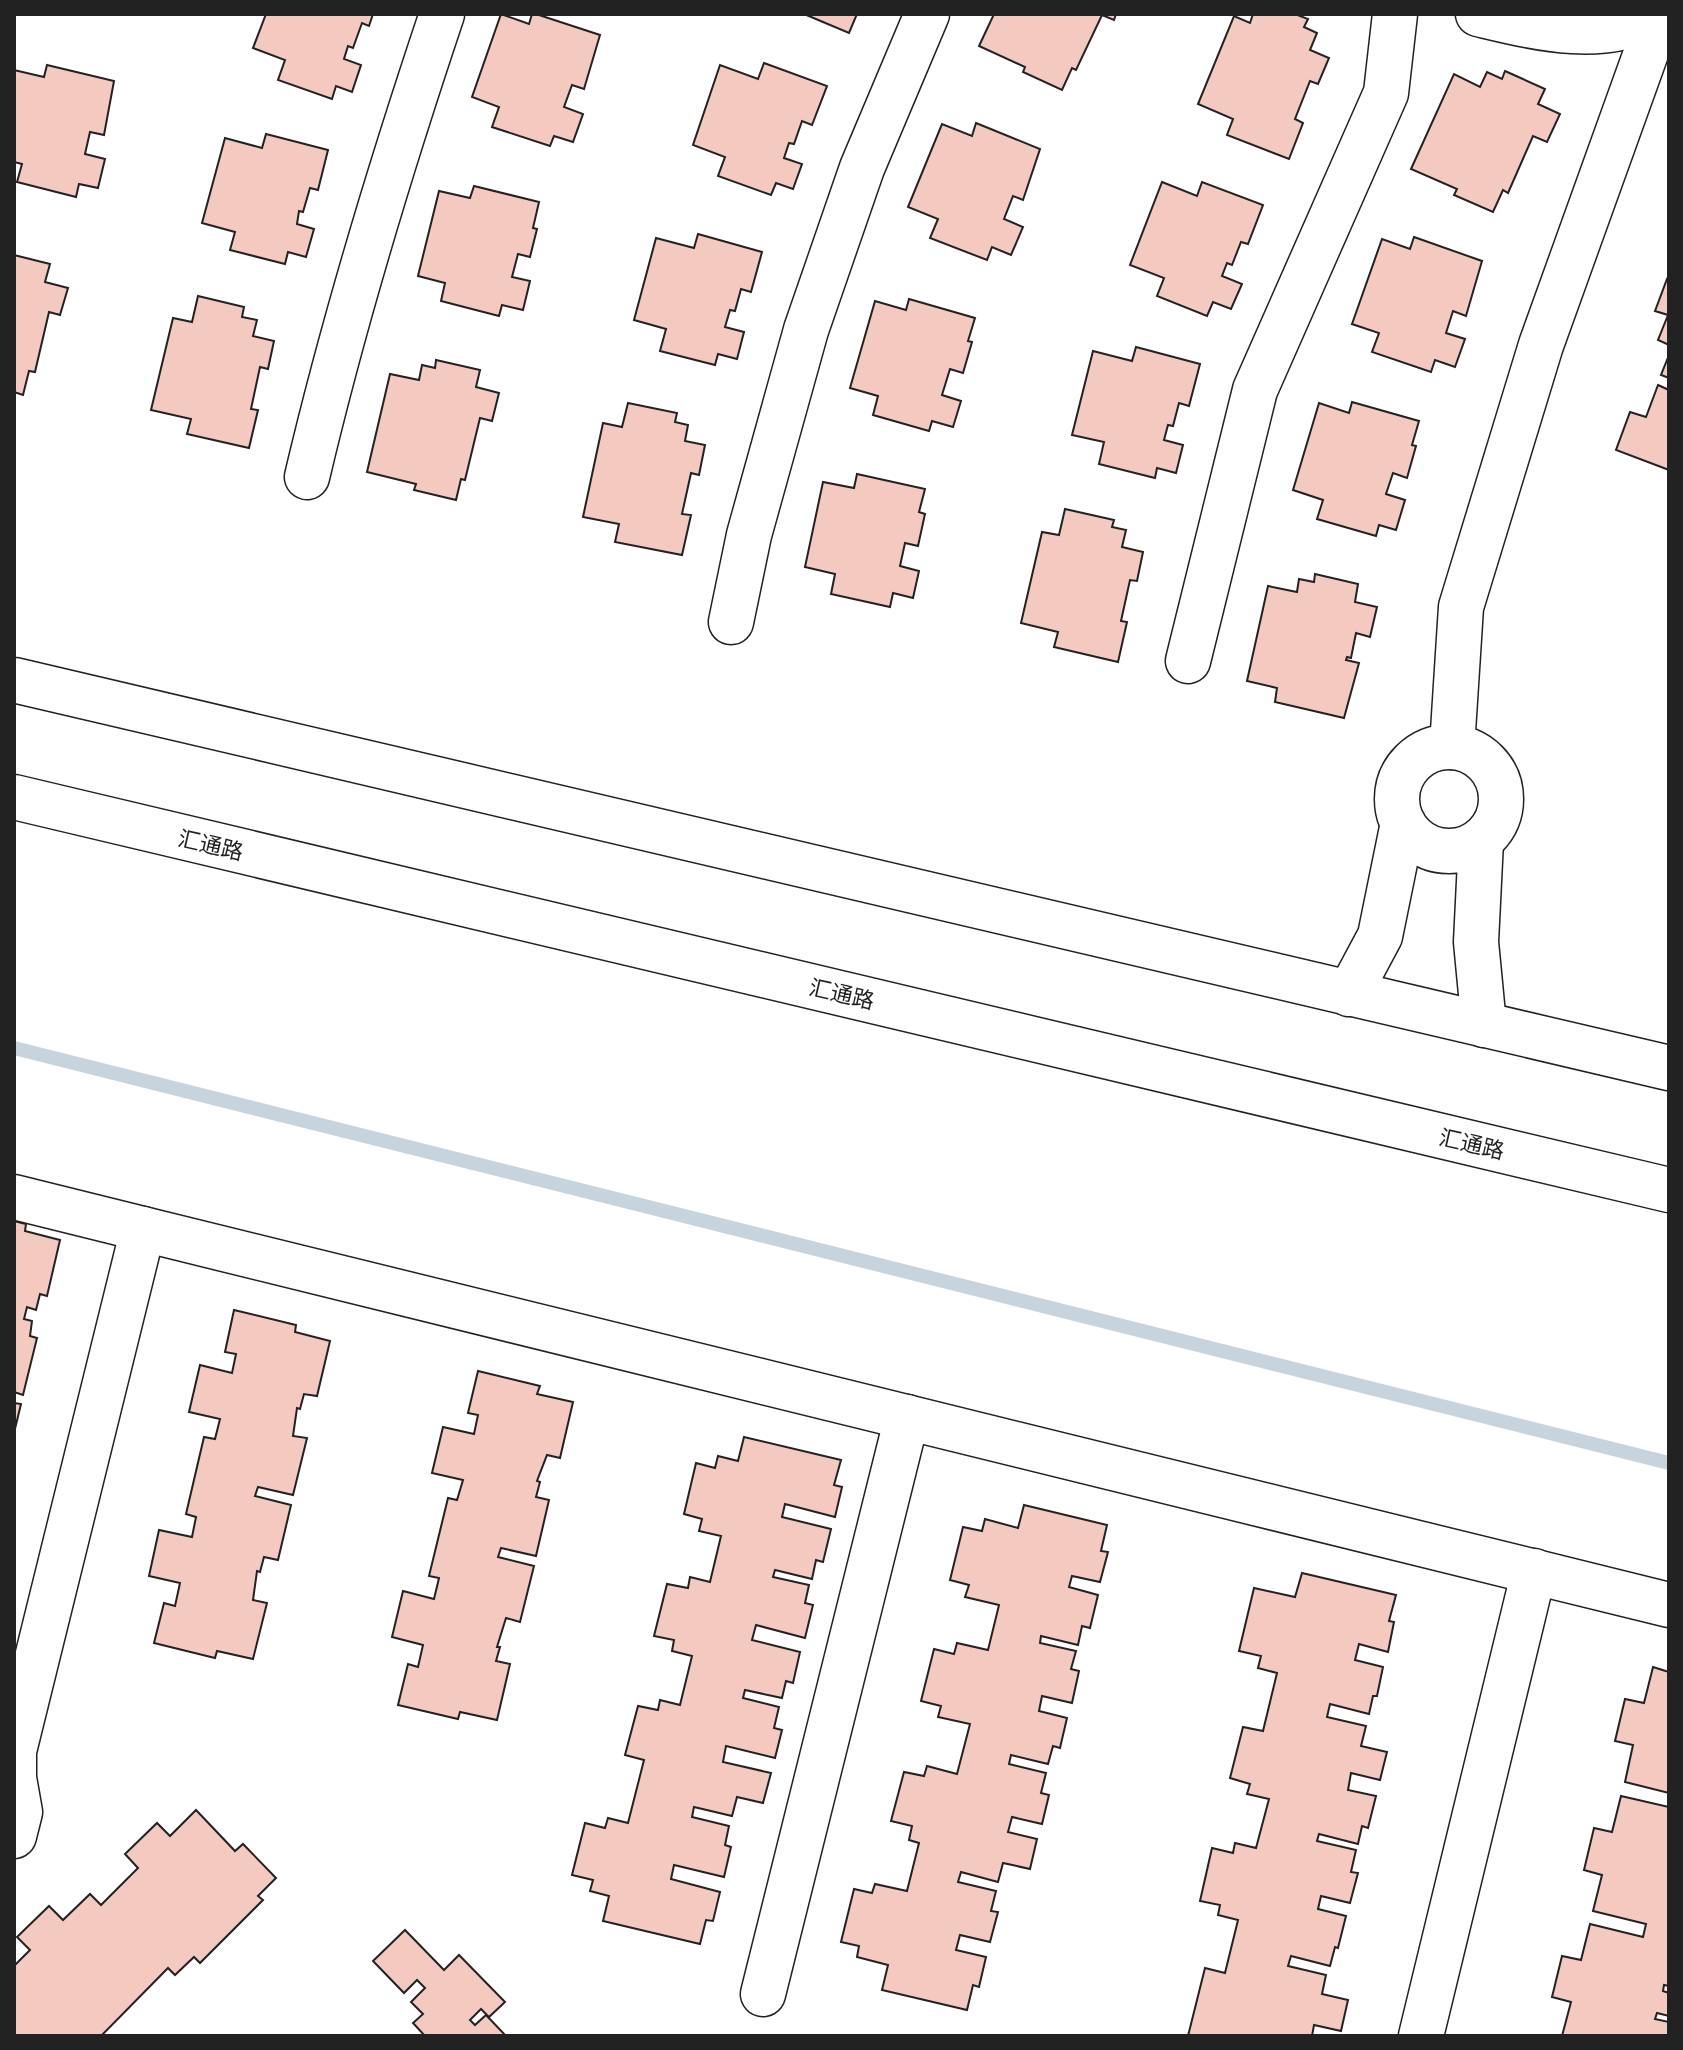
<svg xmlns="http://www.w3.org/2000/svg" width="1683" height="2050" viewBox="0 0 1683 2050" font-family="Barlow,'Noto Sans SC',sans-serif">
<rect width="100%" height="100%" fill="#fff"/>
<g fill="none" stroke-linecap="round" stroke-linejoin="round">
<polyline stroke="#c7d3dd" stroke-width="14" points="14,1048 1669,1463"/>
</g>
<g fill="#f3c9c0" stroke="#222" stroke-width="2">
<polygon points="266,14 373,14 369,26 362,23 353,48 348,46 344,59 361,65 352,92 336,86 332,99 278,80 285,60 253,48"/>
<polygon points="501,14 529,24 532,14 536,14 600,35 584,89 572,85 564,107 583,114 573,142 554,136 550,146 492,127 499,107 472,97"/>
<polygon points="804,14 857,14 849,33"/>
<polygon points="994,14 1116,14 1114,20 1102,15 1076,70 1072,68 1062,90 1023,72 1025,67 979,46"/>
<polygon points="1253,14 1295,14 1308,19 1304,27 1317,33 1310,50 1329,58 1318,84 1310,81 1295,119 1303,123 1289,159 1227,135 1233,119 1198,104 1234,16 1250,23"/>
<polygon points="764,63 827,86 812,125 802,121 794,144 789,143 784,158 802,164 793,189 776,183 771,195 718,176 725,157 693,145 720,65 758,79"/>
<polygon points="47,65 114,81 104,135 90,132 85,154 105,159 98,188 79,184 76,197 17,182 22,164 14,162 14,70 44,77"/>
<polygon points="1505,71 1545,89 1538,104 1560,114 1547,142 1533,136 1508,193 1503,190 1493,212 1454,195 1457,189 1411,169 1454,74 1480,87 1487,72 1502,79"/>
<polygon points="976,123 1040,149 1023,200 1013,196 1004,219 1023,227 1011,255 992,247 987,260 930,238 938,219 908,207 942,124 972,136"/>
<polygon points="266,134 328,150 318,190 310,188 303,212 299,211 297,224 314,229 306,257 288,252 285,264 230,250 235,232 202,223 225,138 262,148"/>
<polygon points="1162,182 1197,196 1202,182 1263,205 1248,244 1241,242 1232,265 1227,263 1222,276 1242,284 1231,309 1213,302 1207,316 1157,296 1164,278 1130,265"/>
<polygon points="474,186 539,202 533,228 537,229 530,257 518,254 512,277 530,281 523,310 502,305 499,316 441,301 445,283 418,276 439,191 470,198"/>
<polygon points="698,234 762,252 751,292 741,289 735,311 730,310 725,327 744,332 737,359 718,354 715,365 660,351 666,329 634,320 656,238 694,248"/>
<polygon points="1414,237 1482,261 1466,316 1453,311 1446,333 1465,339 1455,367 1435,360 1431,372 1372,352 1379,333 1352,324 1382,239 1410,249"/>
<polygon points="14,255 50,264 45,282 68,288 60,315 49,312 35,372 29,371 23,395 14,392"/>
<polygon points="1667,279 1669,280 1669,345 1658,340 1668,315 1655,311"/>
<polygon points="198,296 244,307 242,317 257,320 253,336 274,341 268,369 260,367 251,409 258,410 249,448 187,434 191,419 151,410 173,318 192,322"/>
<polygon points="909,299 975,318 968,341 972,342 963,373 950,369 942,395 961,401 953,427 932,421 929,431 873,415 878,396 850,388 875,301 906,310"/>
<polygon points="1136,347 1200,364 1189,406 1179,403 1173,426 1168,425 1164,440 1183,445 1176,473 1157,468 1155,478 1099,464 1104,442 1072,435 1093,351 1132,361"/>
<polygon points="1669,355 1669,378 1661,375"/>
<polygon points="436,360 480,370 476,387 499,393 492,421 480,418 465,480 461,479 456,500 414,490 416,484 367,472 390,374 419,380 422,365 435,368"/>
<polygon points="1658,385 1669,390 1669,470 1616,450 1630,412 1646,417"/>
<polygon points="1352,402 1419,421 1412,445 1416,446 1407,478 1393,473 1386,494 1405,500 1396,530 1379,525 1376,536 1317,519 1323,500 1293,490 1319,403 1349,413"/>
<polygon points="628,403 677,413 675,422 688,425 685,441 705,445 699,475 691,473 682,514 691,515 682,555 615,542 619,524 583,517 603,423 622,427"/>
<polygon points="857,474 925,489 919,512 925,514 918,546 905,543 900,566 919,571 913,598 893,593 890,607 831,594 835,574 805,567 823,482 854,488"/>
<polygon points="1065,509 1114,520 1112,527 1126,530 1122,547 1143,552 1137,581 1130,580 1121,621 1127,622 1118,662 1054,647 1058,632 1021,623 1042,532 1059,535"/>
<polygon points="1315,574 1358,584 1355,602 1377,607 1370,637 1356,633 1351,658 1347,657 1346,660 1359,663 1344,718 1275,702 1277,688 1247,681 1268,586 1297,592 1299,579 1314,582"/>
<polygon points="14,1221 26,1224 25,1231 60,1240 47,1296 40,1294 36,1310 27,1307 24,1319 32,1321 30,1336 37,1338 23,1395 14,1392"/>
<polygon points="234,1310 296,1325 295,1332 330,1341 317,1396 304,1394 300,1409 297,1408 293,1436 307,1438 293,1495 258,1487 255,1496 291,1505 278,1560 264,1557 260,1572 257,1571 253,1600 267,1603 253,1659 217,1651 215,1658 154,1643 164,1603 175,1606 180,1583 149,1576 159,1530 192,1537 196,1517 186,1514 204,1437 215,1439 220,1419 189,1412 200,1365 232,1373 236,1354 225,1352"/>
<polygon points="478,1371 540,1386 537,1394 573,1402 560,1458 547,1455 537,1481 540,1482 536,1497 549,1500 536,1556 501,1548 498,1557 534,1566 520,1622 506,1618 497,1647 500,1647 496,1661 510,1664 497,1720 460,1712 458,1719 398,1705 408,1664 418,1667 423,1645 392,1637 403,1591 434,1599 439,1578 429,1576 448,1498 457,1500 463,1480 432,1473 443,1427 474,1434 478,1415 468,1413"/>
<polygon points="14,1403 21,1404 14,1433"/>
<polygon points="744,1437 841,1460 834,1485 842,1487 835,1517 785,1504 782,1517 831,1529 823,1562 816,1560 812,1579 775,1570 773,1577 809,1585 805,1603 813,1605 805,1638 756,1625 752,1640 800,1652 793,1683 786,1681 782,1698 745,1690 743,1698 779,1707 774,1728 782,1730 775,1758 726,1746 723,1762 771,1773 763,1803 737,1797 732,1816 694,1807 692,1817 729,1826 725,1845 731,1847 724,1877 674,1865 671,1879 720,1892 713,1921 706,1920 700,1944 603,1921 609,1896 590,1891 593,1880 572,1875 585,1823 605,1828 608,1818 628,1823 644,1760 625,1755 638,1706 658,1710 660,1700 680,1705 692,1656 672,1651 674,1640 654,1636 667,1584 688,1588 690,1577 710,1582 721,1536 699,1531 702,1519 684,1514 696,1463 715,1468 718,1456 738,1461"/>
<polygon points="1024,1505 1107,1525 1101,1551 1108,1552 1100,1582 1072,1576 1069,1587 1098,1595 1090,1628 1082,1626 1078,1645 1041,1636 1040,1643 1076,1651 1071,1669 1079,1671 1072,1703 1042,1696 1039,1711 1067,1718 1060,1748 1053,1746 1048,1764 1011,1755 1009,1764 1046,1773 1041,1793 1049,1795 1042,1824 1012,1817 1008,1832 1037,1839 1030,1869 1003,1863 998,1882 961,1872 958,1882 996,1891 991,1911 998,1912 990,1942 960,1935 956,1950 986,1957 979,1987 973,1985 967,2010 882,1990 888,1965 857,1957 859,1946 841,1942 854,1889 872,1893 875,1884 907,1891 919,1843 909,1840 912,1826 891,1821 904,1772 924,1776 927,1766 957,1774 970,1724 938,1717 941,1706 921,1701 934,1649 954,1654 957,1643 988,1650 999,1605 965,1597 969,1585 950,1580 963,1527 982,1531 985,1519 1018,1528"/>
<polygon points="1302,1573 1396,1595 1389,1621 1394,1622 1388,1652 1359,1644 1355,1660 1383,1667 1377,1696 1373,1696 1369,1714 1330,1704 1327,1717 1366,1726 1361,1746 1387,1752 1380,1780 1351,1773 1348,1790 1376,1796 1368,1828 1362,1826 1358,1844 1319,1834 1317,1841 1356,1850 1351,1872 1358,1873 1350,1903 1321,1896 1318,1909 1346,1916 1338,1948 1335,1947 1330,1966 1291,1956 1288,1966 1326,1975 1322,1994 1348,2000 1341,2031 1314,2025 1312,2036 1188,2036 1205,1968 1225,1973 1238,1920 1218,1915 1220,1905 1200,1901 1212,1848 1233,1853 1235,1843 1256,1848 1269,1799 1247,1794 1250,1784 1230,1778 1243,1727 1263,1731 1277,1673 1258,1668 1261,1656 1239,1651 1254,1588 1295,1597"/>
<polygon points="1653,1667 1669,1672 1669,1793 1625,1782 1633,1745 1615,1741 1625,1699 1644,1703"/>
<polygon points="1621,1796 1669,1807 1669,1986 1664,1985 1663,1991 1669,1993 1669,2016 1657,2013 1655,2019 1669,2022 1669,2036 1562,2036 1571,2002 1552,1997 1562,1956 1581,1960 1590,1924 1643,1937 1646,1924 1593,1911 1602,1875 1584,1870 1594,1828 1612,1832"/>
<polygon points="196,1810 235,1851 243,1844 276,1878 258,1896 263,1900 200,1963 194,1957 175,1975 168,1968 101,2036 14,2036 14,1966 30,1950 17,1937 49,1906 63,1920 90,1894 101,1905 138,1868 125,1854 157,1823 170,1836"/>
<polygon points="405,1930 444,1970 459,1955 505,2002 489,2017 481,2009 470,2020 475,2025 486,2015 506,2036 425,2036 413,2023 423,2014 411,2002 425,1988 417,1980 404,1993 373,1961"/>
</g>
<g fill="none" stroke-linecap="round" stroke-linejoin="round">
<defs>
<g id="minor">
<path d="M1478,14C1533,27 1604,46 1655,14"/>
<path d="M307,477C344,320 391,166 442,14"/>
<polyline points="731,622 749,535 806,330 862,168 927,14"/>
<polyline points="1188,661 1255,390 1386,93 1395,14"/>
<polyline points="1452,747 1461,607 1541,345 1660,14"/>
<circle cx="1449" cy="799" r="52"/>
<polyline points="1481,841 1476,942 1484,1025"/>
<polyline points="1349,994 1380,936 1403,823"/>
<polyline points="14,1197 143,1229 14,1751 14,1778 20,1812 14,1836"/>
<polyline points="143,1229 1669,1605"/>
<polyline points="763,1994 907,1417"/>
<polyline points="1421,2036 1534,1571"/>
</g>
<g id="major">
<polyline points="14,680 1669,1068"/>
<polyline points="14,797 1669,1190"/>
</g>
</defs>
<use href="#minor" stroke="#222" stroke-width="47"/>
<use href="#major" stroke="#222" stroke-width="47"/>
<use href="#minor" stroke="#fff" stroke-width="44"/>
<use href="#major" stroke="#fff" stroke-width="44"/>
</g>
<g text-anchor="middle" dominant-baseline="central" stroke-width="6" stroke-linejoin="round" paint-order="stroke">
<g font-size="22" fill="#222" stroke="#fff">
<text transform="translate(211 844) rotate(13)">汇通路</text>
<text transform="translate(842 993) rotate(13)">汇通路</text>
<text transform="translate(1472 1143) rotate(13)">汇通路</text>
</g>
</g>
<rect width="1683" height="2050" fill="none" stroke="#222222" stroke-width="32"/>
</svg>
